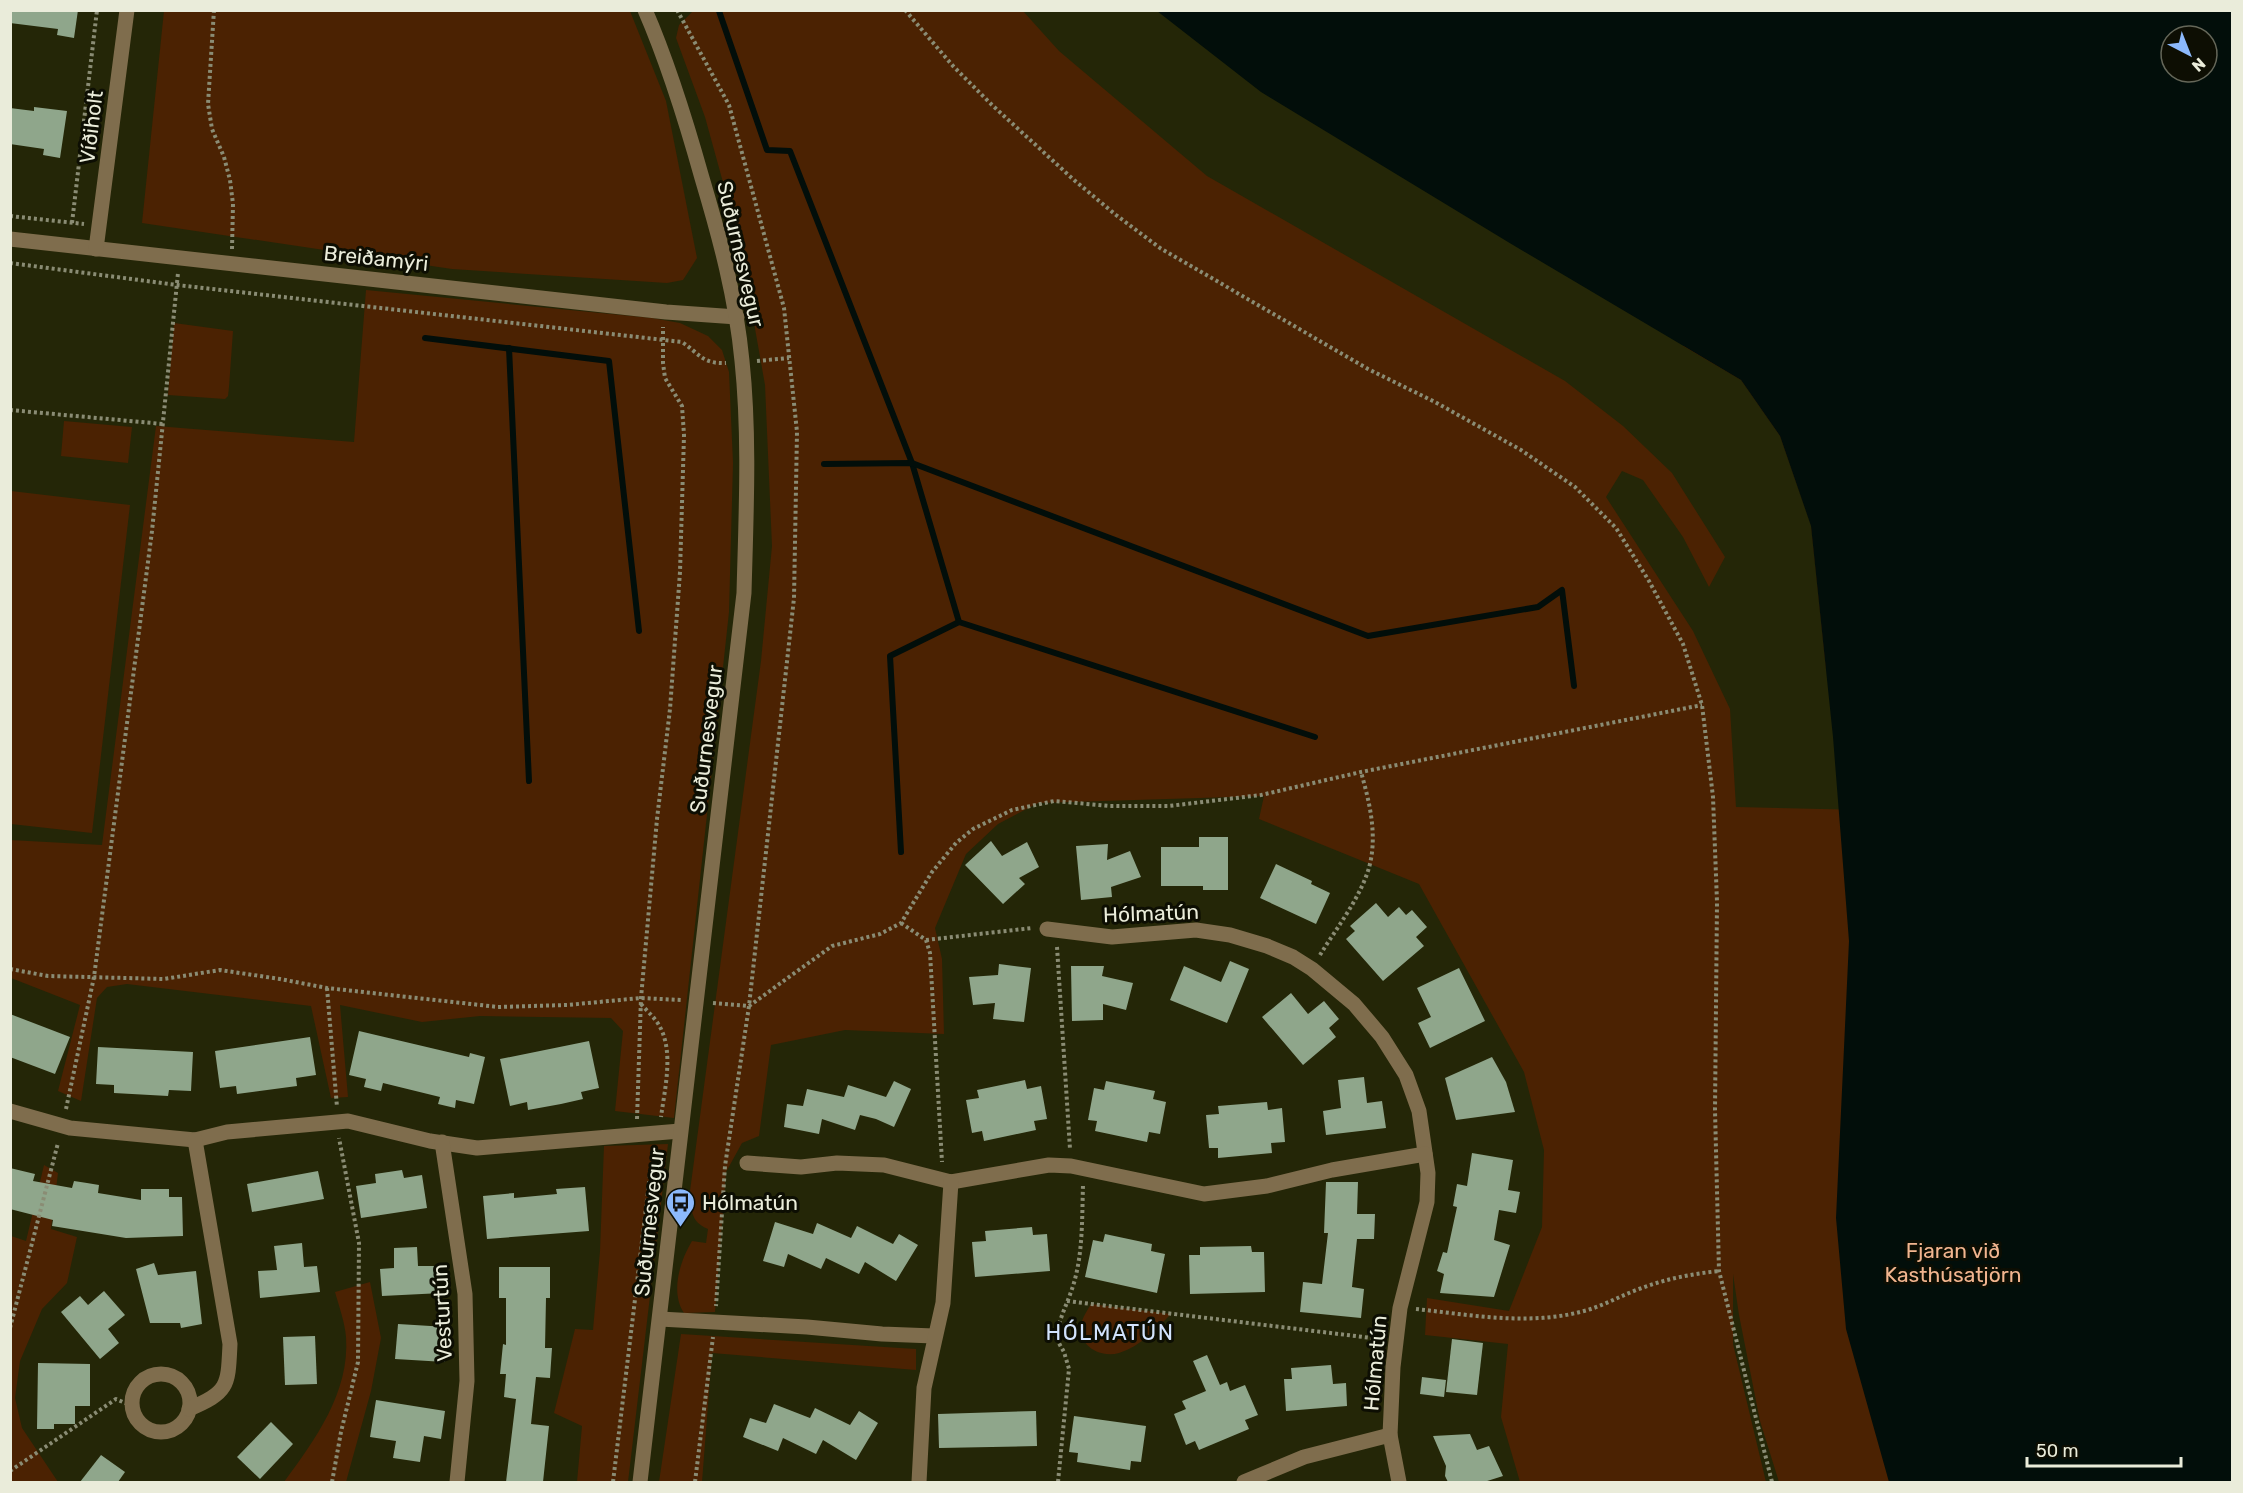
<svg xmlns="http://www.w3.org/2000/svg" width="2243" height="1493" viewBox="0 0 2243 1493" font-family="Rubik,sans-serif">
<rect width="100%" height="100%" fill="#242607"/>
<g fill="#4b2202">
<polygon points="164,11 630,11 666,101 697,258 683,280 667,283 452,269 142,223"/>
<path d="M693,11H1023L1059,51L1207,176L1565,381L1623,426L1672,473L1725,557L1709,587L1683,537L1643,480L1622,471L1606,497L1693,631L1730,709L1736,807L1865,810L1826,669L1811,525L1780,436L1741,380L1683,346L1775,274L2232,1482H1779L1760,1421L1739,1315L1733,1274V1344L1766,1482H1520L1501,1417L1508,1344L1425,1335L1427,1298L1509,1311L1542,1227L1544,1150L1524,1072L1419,884L1259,819L1264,796L1038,803L998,824L966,854L935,928L942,959L944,1034L845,1030L771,1045L759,1136L742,1143L726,1172L715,1312L684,1313C670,1292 680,1261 692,1241L706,1243L708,1229C689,1221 692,1209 690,1191L761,661L772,546L765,385L740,244L705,117L676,38L679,25Z"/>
<polygon points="366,290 652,318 680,323 708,336 722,350 729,372 733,463 729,612 674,1118 615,1111 623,1031 611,1018 480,1016 422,1022 340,1005 348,1097 331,1098 311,1006 127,984 107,987 97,998 81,1101 58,1091 80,1005 11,978 10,840 102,845 156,426 354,442"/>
<polygon points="174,323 233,331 229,387 228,396 225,399 168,395"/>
<polygon points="64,421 132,427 128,463 61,456"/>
<polygon points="11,491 130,505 92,833 11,824"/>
<polygon points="668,1144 628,1482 577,1482 582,1426 554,1413 575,1329 593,1330 600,1251 604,1146"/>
<polygon points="44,1165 58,1173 51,1229 77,1237 67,1283 42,1309 20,1361 15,1398 22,1428 58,1482 11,1482 11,1236 26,1241"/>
<path d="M370,1282L381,1338L371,1391L346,1482H284C315,1440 350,1392 346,1337C345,1323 339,1306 335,1292Z"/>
<path d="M1091,1304L1171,1314C1155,1330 1141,1346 1119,1353C1098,1359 1075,1343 1082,1321C1084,1315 1088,1309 1091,1304Z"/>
<polygon points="681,1334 916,1349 916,1370 712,1353 702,1482 659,1482"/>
</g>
<path fill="#020e0a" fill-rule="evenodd" d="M1157,11H2232V1482H1889L1846,1329L1836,1218L1849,941L1833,737L1811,526L1780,436L1741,380L1508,242L1261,92ZM2171,36H2207V72H2171Z"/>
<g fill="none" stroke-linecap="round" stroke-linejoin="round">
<g stroke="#020e0a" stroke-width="6">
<polyline points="719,11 767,150 790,151 912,463 959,622 1315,737"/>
<polyline points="425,338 609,361 639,631"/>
<polyline points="509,348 529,781"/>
<polyline points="824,464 912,463 1368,636 1538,607 1562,590 1574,686"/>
<polyline points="901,852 890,656 959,622"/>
</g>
</g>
<g fill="#8fa68b">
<polygon points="10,10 78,10 74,38 57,35 58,29 10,23"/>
<polygon points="34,107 67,111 60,158 43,155 44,149 10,144 10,108 34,111"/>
<polygon points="1199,837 1228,837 1228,890 1203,890 1203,886 1161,886 1161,847 1199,847"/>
<polygon points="991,841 1002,856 1027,842 1039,867 1019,878 1025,884 1003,904 965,865"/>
<polygon points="1108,844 1107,860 1130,851 1141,877 1111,887 1112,897 1081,900 1076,846"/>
<polygon points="1276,864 1312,881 1311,884 1330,893 1316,924 1260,898"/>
<polygon points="1376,903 1388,917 1399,907 1406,915 1412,910 1427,927 1416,937 1424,946 1383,981 1346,939 1355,931 1350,926"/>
<polygon points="1230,961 1249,969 1227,1023 1170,1000 1184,966 1221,982"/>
<polygon points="999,964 1031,968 1024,1022 993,1019 995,1003 973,1005 969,977 998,975"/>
<polygon points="1071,966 1104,966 1102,976 1133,983 1126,1010 1103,1004 1103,1020 1072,1021"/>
<polygon points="1459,968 1485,1021 1430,1048 1418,1023 1431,1017 1417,988"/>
<polygon points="1291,993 1308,1014 1324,1001 1339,1019 1329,1028 1336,1037 1303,1065 1262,1017"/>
<polygon points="10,1014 70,1037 55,1074 10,1057"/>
<polygon points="359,1031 469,1057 470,1053 485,1057 474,1104 456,1100 455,1108 438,1104 440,1097 383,1083 381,1091 364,1087 366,1079 349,1075"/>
<polygon points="310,1037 316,1075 296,1078 297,1086 237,1094 236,1086 220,1088 215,1051"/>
<polygon points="589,1041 599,1088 581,1092 583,1099 561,1104 528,1110 527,1102 510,1106 500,1059"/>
<polygon points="98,1047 193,1052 191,1091 169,1090 168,1096 114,1093 114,1085 96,1084"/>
<polygon points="1492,1057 1506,1082 1515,1112 1456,1120 1445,1078"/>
<polygon points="1364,1077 1367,1103 1382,1101 1386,1128 1326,1135 1323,1111 1341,1108 1338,1080"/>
<polygon points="1025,1080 1027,1089 1041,1086 1047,1119 1034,1121 1036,1130 984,1141 982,1131 972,1133 966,1100 979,1098 977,1090"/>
<polygon points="894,1081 911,1089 894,1127 876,1119 860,1115 855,1130 822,1119 819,1134 784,1127 787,1104 803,1106 807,1089 844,1097 848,1085 886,1097"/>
<polygon points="1106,1081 1155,1091 1153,1099 1166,1102 1160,1134 1149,1132 1147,1142 1095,1131 1097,1121 1088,1120 1094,1088 1104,1090"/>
<polygon points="1267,1102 1268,1110 1282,1108 1285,1142 1271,1143 1272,1153 1218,1158 1218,1148 1209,1148 1206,1115 1219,1114 1218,1106"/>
<polygon points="1472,1153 1513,1160 1508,1190 1520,1192 1516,1213 1499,1210 1494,1240 1510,1245 1494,1297 1440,1293 1444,1274 1437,1271 1443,1252 1447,1253 1457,1207 1453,1206 1457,1184 1467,1186"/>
<polygon points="10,1168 35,1174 33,1181 72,1188 74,1181 87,1183 99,1185 98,1193 141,1200 141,1189 169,1189 169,1197 182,1197 183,1236 126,1238 52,1226 53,1220 10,1209"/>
<polygon points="402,1170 404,1178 422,1175 427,1208 361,1218 356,1186 376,1183 375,1174"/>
<polygon points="318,1171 324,1199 252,1212 247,1184"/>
<polygon points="1326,1182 1358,1182 1357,1214 1375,1214 1374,1239 1357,1239 1352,1287 1364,1289 1361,1318 1300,1312 1303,1282 1322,1284 1328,1233 1324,1233"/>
<polygon points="585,1187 589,1231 487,1239 483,1196 514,1193 514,1198 557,1194 556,1189"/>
<polygon points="775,1222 813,1234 817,1223 851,1238 857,1226 893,1244 899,1234 918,1245 896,1281 865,1262 859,1274 826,1258 821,1269 788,1254 784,1267 763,1261"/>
<polygon points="1032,1227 1033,1235 1047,1234 1050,1271 975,1277 972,1242 986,1241 985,1231"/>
<polygon points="1105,1234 1152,1244 1151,1251 1165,1254 1157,1293 1085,1277 1093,1240 1103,1242"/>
<polygon points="302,1243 304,1267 317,1266 320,1292 260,1298 258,1271 277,1270 274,1246"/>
<polygon points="1251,1246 1252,1252 1264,1252 1265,1292 1190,1294 1189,1255 1200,1255 1200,1247"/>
<polygon points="417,1247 418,1266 441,1266 442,1293 382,1296 380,1269 394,1268 394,1248"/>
<polygon points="154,1263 158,1275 196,1271 202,1324 181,1328 180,1323 150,1323 136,1269"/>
<polygon points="499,1267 550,1267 550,1298 546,1298 545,1348 552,1348 550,1378 536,1377 531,1424 549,1426 543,1482 506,1482 516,1399 504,1397 506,1374 500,1374 503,1344 506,1345 506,1298 499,1298"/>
<polygon points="104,1291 125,1315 108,1329 119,1343 100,1359 61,1312 80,1296 88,1305"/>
<polygon points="398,1324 447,1327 445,1362 395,1359"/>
<polygon points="315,1336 317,1384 285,1385 283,1337"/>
<polygon points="1452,1339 1483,1343 1477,1395 1446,1392"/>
<polygon points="1207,1355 1220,1385 1227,1382 1230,1391 1245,1385 1258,1415 1245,1420 1249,1429 1199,1450 1195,1441 1186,1445 1174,1414 1186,1409 1182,1401 1206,1391 1193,1361"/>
<polygon points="38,1363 90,1364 90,1406 75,1406 75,1424 54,1424 54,1429 37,1429"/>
<polygon points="1331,1365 1333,1384 1346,1383 1347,1406 1286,1411 1284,1379 1292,1379 1291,1368"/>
<polygon points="1422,1377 1446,1380 1444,1397 1420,1394"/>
<polygon points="376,1400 445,1411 441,1439 424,1436 420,1462 393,1458 396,1441 370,1437"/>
<polygon points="774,1404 810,1418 815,1408 850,1425 859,1411 878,1423 856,1460 823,1440 816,1454 783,1438 778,1451 743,1437 750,1418 766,1423"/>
<polygon points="1036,1411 1037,1446 939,1448 938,1414"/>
<polygon points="1074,1416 1146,1426 1141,1462 1131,1461 1130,1470 1077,1462 1078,1453 1069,1452"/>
<polygon points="271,1422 293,1444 260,1479 237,1457"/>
<polygon points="1470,1434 1477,1450 1489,1446 1503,1476 1484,1482 1448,1482 1445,1476 1446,1466 1433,1436"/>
<polygon points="101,1455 125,1472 118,1482 80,1482"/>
</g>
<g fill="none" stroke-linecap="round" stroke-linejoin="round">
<g stroke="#8a8c74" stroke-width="4" stroke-dasharray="3 3" stroke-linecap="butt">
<polyline points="214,10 208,104 212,129 224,157 230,180 233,204 232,249"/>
<polyline points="677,10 729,105 784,308 797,432 794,598 749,1006 725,1166 716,1306"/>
<polyline points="905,10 953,66 992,105 1074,180 1116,215 1160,248 1368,369 1435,402 1521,450 1575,487 1616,528 1649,581 1683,644 1702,705 1713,797 1717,902 1715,1110 1719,1271 1772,1482"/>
<polyline points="10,216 84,224"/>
<polyline points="72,223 97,10"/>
<path d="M10,263L177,285L682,342C700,354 702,364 726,363"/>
<polyline points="757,361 789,358"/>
<polyline points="10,410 163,424"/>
<polyline points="901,923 926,940 930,953 942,1162"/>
<polyline points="926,940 1032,928"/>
<polyline points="1057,947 1070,1149"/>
<path d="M1320,955C1336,929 1357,902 1367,874C1379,840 1370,804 1361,772"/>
<polyline points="10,969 48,976 164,979 220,970 280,979 327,988 498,1007 567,1005 641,998 681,1000"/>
<polyline points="327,988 337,1107"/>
<polyline points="713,1003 749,1006 832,946 880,934 901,923 932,872 956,843 973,829 1012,810 1054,801 1110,806 1169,806 1261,795 1361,772 1702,705"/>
<path d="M641,1004C646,1010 652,1015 657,1022C675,1048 665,1087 661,1117"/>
<polyline points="66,1109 94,977 152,531 178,273"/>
<polyline points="637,1119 641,998 657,819 670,709 680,572 684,435 682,406 665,378 663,363 663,327"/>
<polyline points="1067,1301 1380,1339"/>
<path d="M1416,1309C1472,1315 1529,1326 1584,1311C1603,1306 1620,1296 1639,1289C1665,1279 1691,1274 1719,1271"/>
<polyline points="10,1328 58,1143"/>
<polyline points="10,1471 116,1399 132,1406"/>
<polyline points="332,1482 341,1432 358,1362 359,1243 339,1138"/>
<polyline points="613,1482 653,1150"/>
<polyline points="695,1482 713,1337"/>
<path d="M1058,1482L1069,1369L1064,1352L1056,1338C1059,1317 1070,1299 1075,1279C1083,1249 1082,1215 1083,1185"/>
</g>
<g stroke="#7f6d4d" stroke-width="15">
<polyline points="10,239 666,312 737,317"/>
<polyline points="96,249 127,10"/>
<polyline points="1047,929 1112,937 1196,930 1230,935 1267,946 1293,957 1312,969 1354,1004 1382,1037 1406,1075 1419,1111 1428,1173 1427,1202 1400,1308 1393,1367 1390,1435 1399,1482"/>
<polyline points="10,1111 70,1128 195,1140 227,1132 348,1121 430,1141 477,1148 680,1131"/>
<polyline points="442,1142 465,1294 467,1381 457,1482"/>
<polyline points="747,1163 801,1167 837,1163 884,1165 951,1182 1049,1165 1071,1166 1204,1194 1267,1186 1332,1170 1425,1154"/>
<polyline points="660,1319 807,1327 882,1334 934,1336"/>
<circle cx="161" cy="1403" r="29"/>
<path d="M189,1409C229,1392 228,1386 230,1344L195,1140"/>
<path d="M640,1482L744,593C746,516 750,437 742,361C736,298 720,238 702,178C686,121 669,65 645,10"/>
<polyline points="919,1482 924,1388 943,1303 951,1182"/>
<polyline points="1244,1482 1304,1457 1390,1435"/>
</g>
</g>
<defs>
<symbol id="bus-pin" viewBox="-11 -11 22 30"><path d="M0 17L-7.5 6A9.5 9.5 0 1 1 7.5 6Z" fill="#8cb9fc" stroke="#0d0e03"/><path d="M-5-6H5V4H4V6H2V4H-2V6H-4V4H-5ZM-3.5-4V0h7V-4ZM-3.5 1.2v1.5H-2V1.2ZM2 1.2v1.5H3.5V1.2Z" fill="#111"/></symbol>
</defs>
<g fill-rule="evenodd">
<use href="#bus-pin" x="664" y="1186" width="33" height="45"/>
</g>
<g text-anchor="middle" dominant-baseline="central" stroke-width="6" stroke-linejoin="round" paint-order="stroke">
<g font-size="21" fill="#eaecda" stroke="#0d0e03">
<text transform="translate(91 127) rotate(-83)">Víðiholt</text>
<text transform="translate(741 254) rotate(77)">Suðurnesvegur</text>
<text transform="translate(376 258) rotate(6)">Breiðamýri</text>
<text transform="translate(706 739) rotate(-83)">Suðurnesvegur</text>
<text transform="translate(1151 913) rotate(-2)">Hólmatún</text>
<text transform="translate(649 1222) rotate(-84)">Suðurnesvegur</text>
<text transform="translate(442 1313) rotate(-93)">Vesturtún</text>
<text transform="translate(1375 1363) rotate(-85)">Hólmatún</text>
</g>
<g font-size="21" fill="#eaecda" stroke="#0d0e03" text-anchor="start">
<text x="702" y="1202">Hólmatún</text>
</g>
<g font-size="21" fill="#f2b58f" stroke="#0d0e03">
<text x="1953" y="1250">Fjaran við<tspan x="1953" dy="24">Kasthúsatjörn</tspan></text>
</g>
<g font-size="22" letter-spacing="1.5" fill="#d2e3fd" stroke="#0d0e03">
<text x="1110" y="1332">HÓLMATÚN</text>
</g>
</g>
<rect width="2243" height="1493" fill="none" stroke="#eaecda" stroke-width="24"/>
<g transform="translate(2189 54) rotate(138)"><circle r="28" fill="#0d0e03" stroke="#656759" stroke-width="1.5"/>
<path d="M0-4.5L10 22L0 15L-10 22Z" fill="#8cb9fc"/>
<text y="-9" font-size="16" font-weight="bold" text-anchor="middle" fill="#eaecda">N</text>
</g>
<path d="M2027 1457v9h154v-9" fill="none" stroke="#eaecda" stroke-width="3"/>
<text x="2036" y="1457" font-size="18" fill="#eaecda" stroke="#0d0e03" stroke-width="4.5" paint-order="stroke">50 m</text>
</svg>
